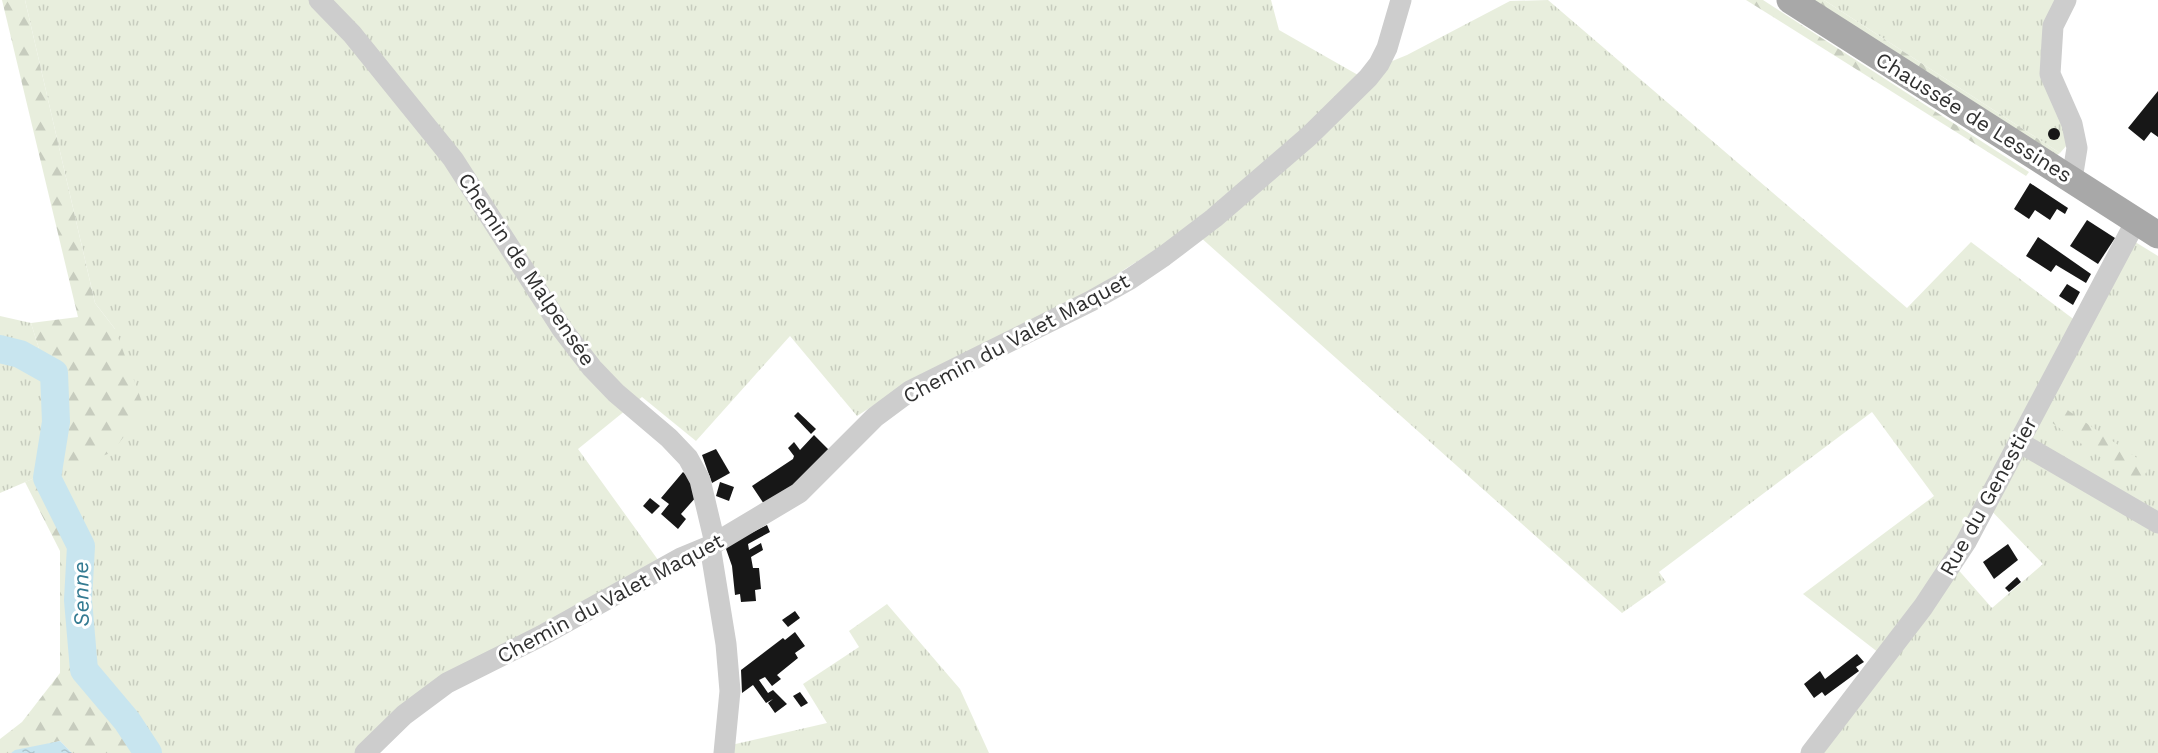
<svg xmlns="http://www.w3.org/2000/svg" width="2158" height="753" viewBox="0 0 2158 753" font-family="'Work Sans',sans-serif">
<defs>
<pattern id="grass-tufts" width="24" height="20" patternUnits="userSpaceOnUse" patternTransform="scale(1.5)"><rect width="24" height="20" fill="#e8eedd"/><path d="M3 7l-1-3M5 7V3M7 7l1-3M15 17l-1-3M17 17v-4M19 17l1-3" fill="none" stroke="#c7ccbe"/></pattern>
<pattern id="forest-firs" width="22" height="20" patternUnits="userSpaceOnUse" patternTransform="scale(1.5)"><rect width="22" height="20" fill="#e8eedd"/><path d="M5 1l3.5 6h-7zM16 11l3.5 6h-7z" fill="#c7ccbe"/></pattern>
<pattern id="water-ripples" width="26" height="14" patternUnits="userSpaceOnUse" patternTransform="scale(1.5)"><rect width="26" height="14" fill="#c8e5ef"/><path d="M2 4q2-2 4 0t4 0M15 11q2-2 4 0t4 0" fill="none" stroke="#acc5cd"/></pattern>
</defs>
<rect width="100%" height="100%" fill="#fff"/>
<g fill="url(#grass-tufts)" fill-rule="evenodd">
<path d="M25,0H1271L1279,30L1358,75L1407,55L1510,1L1548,0L1907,308L1971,242L2076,321L2119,232L2158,256V753H1801L1879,653L1803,594L1934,496L1872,412L1659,572L1666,582L1622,613L1190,228L1084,295L885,398L857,416L790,336L696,441L642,397L578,449L666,571L431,698L369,753H143L124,724L82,674L73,602L75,547L37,477L0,493V316L31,323L48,378L50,423L37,476L115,329L95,303ZM1981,500L2043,564L1992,608L1947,557Z"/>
<polygon points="1824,0 2060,0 2048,24 2066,125 2067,145 2060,153"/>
<polygon points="887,604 960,689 989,753 725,753 718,748 827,723 803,684 859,647 849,631"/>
</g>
<g fill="url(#forest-firs)">
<polygon points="2,0 25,0 95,303 115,329 145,410 111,453 37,477 75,547 73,602 82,674 124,724 143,753 72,753 60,741 11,753 0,753 0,739 22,722 60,673 60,551 25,482 37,477 50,423 48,378 31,323 78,317"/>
<polygon points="1746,0 1763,0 2029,172 2026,176"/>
<polygon points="1805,0 1824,0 2060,153 2053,158"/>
<polygon points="2040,391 2150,467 2138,484 2030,407"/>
</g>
<polygon fill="url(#water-ripples)" points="60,741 72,753 11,753 15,750"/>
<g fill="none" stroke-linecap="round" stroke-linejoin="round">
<polyline stroke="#c8e5ef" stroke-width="28" points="0,349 20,354 54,373 56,422 47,478 81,546 78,600 84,670 127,721 148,753"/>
</g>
<g fill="#171717">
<polygon points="2158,91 2158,137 2151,132 2144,141 2128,128"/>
<circle cx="2054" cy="134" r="6"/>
<polygon points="2030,183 2068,208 2065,214 2057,209 2050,220 2035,210 2029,219 2014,209"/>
<polygon points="2087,220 2115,238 2098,264 2070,246"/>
<polygon points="2038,237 2091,274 2086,283 2056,265 2051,272 2026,256"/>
<polygon points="2067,284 2080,292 2073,305 2059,296"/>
<polygon points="798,412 816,429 811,434 794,416"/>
<polygon points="814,435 829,450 798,485 766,507 752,486 793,459 794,456 788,448 794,442 800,450"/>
<polygon points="716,449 730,473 712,483 702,455"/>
<polygon points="683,472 695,483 697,496 681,514 686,519 678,529 661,514 669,504 661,498"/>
<polygon points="720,482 734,487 729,501 716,496"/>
<polygon points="650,498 660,506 652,514 643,506"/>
<polygon points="767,525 770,532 748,544 749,550 761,543 763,550 751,557 753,568 759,568 761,589 755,590 756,601 741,602 740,594 735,595 732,566 726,549 729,544"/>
<polygon points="2008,544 2018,560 1994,579 1983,562"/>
<polygon points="2017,577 2021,582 2009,592 2005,588"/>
<polygon points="795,611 800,618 788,627 782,620"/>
<polygon points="795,632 805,646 795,653 798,658 777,675 781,679 772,686 765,677 759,680 768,693 773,690 787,704 775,713 768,703 773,699 766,703 753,685 742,693 741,670 783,638 785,640"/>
<polygon points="1857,654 1864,662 1856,667 1859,671 1825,696 1822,692 1814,698 1804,684 1820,671 1825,679"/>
<polygon points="800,692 808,703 801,707 793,696"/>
</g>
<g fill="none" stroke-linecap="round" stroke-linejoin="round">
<g stroke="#cdcdcd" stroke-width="21">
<polyline points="319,0 352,34 453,159 562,329 592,368 616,393 669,438 688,458 700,480 715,543"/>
<polyline points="2066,0 2053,26 2050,74 2072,124 2077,148 2072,179"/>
<polyline points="2019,442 2158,523"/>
<polyline points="710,546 726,644 730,691 724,753"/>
<polyline points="365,753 404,715 447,683 541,636 681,558 710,546 799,493 875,417 910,391 1091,301 1130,279 1164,256 1214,218 1309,136 1368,78 1379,64 1387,48 1401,0"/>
<polyline points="1811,753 1923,607 1966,542 2136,221"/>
</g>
<polyline stroke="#a8a8a8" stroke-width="27" points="1790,0 2158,235"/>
</g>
<g text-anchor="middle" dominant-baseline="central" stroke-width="6" stroke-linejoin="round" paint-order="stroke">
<g font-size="21" fill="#303030" stroke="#fff">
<text transform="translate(1974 117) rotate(32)">Chaussée de Lessines</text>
<text transform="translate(527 269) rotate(56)">Chemin de Malpensée</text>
<text transform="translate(1016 338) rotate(-28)">Chemin du Valet Maquet</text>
<text transform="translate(1988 496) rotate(-61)">Rue du Genestier</text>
<text transform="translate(610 598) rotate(-28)">Chemin du Valet Maquet</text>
</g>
<g font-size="22" font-style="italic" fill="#347b92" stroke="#fff">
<text transform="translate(81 594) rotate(-91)">Senne</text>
</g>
</g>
</svg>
